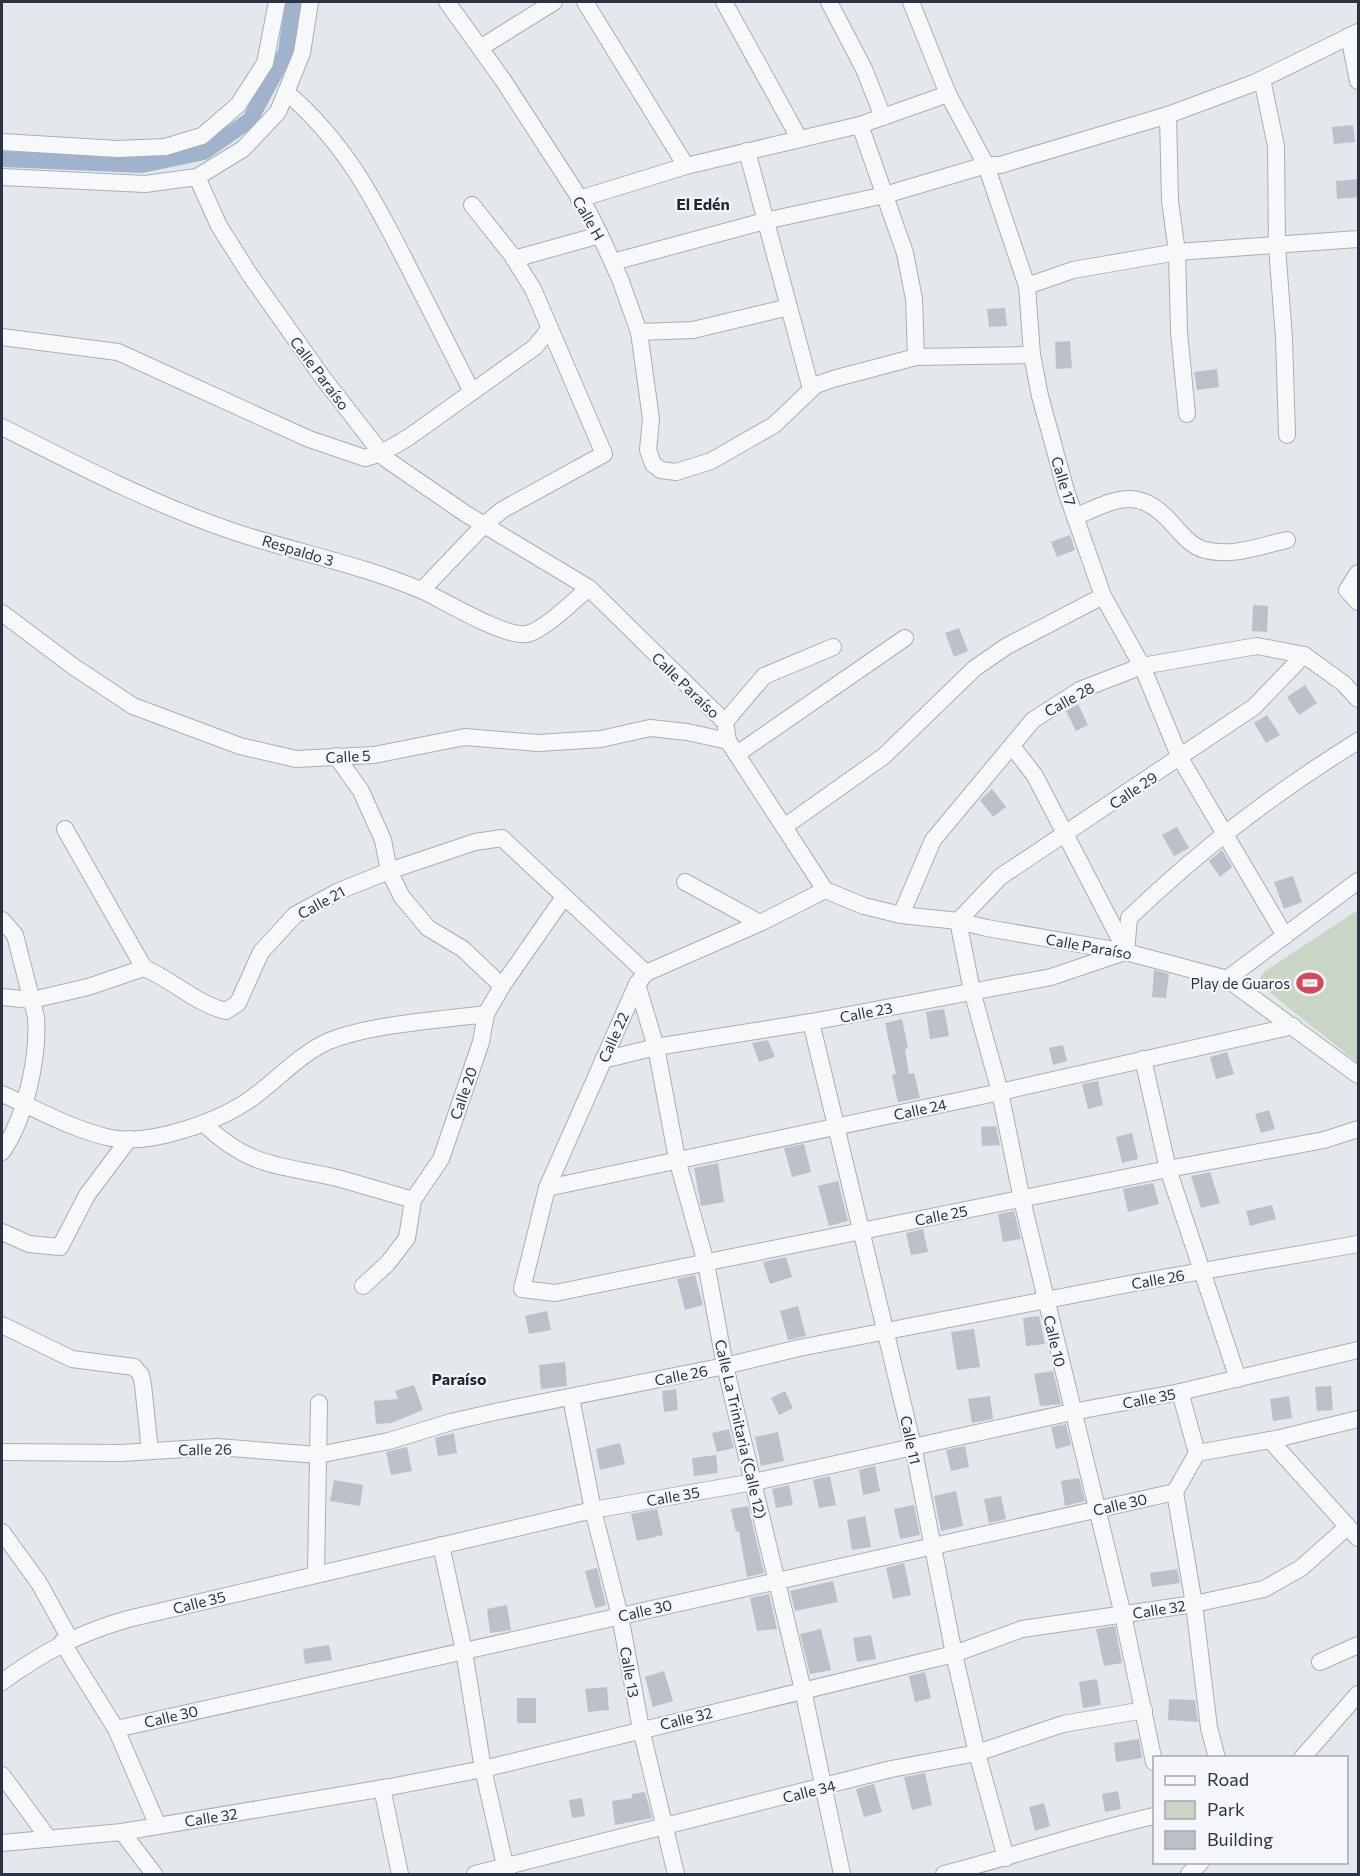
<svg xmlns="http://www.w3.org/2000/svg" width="1360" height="1876" viewBox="0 0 1360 1876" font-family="Commissioner,sans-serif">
<rect width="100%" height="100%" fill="#e4e7ec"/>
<polygon fill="#c9d6c5" points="1358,910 1358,1063 1263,987 1260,978 1264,972"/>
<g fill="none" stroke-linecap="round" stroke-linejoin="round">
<polyline stroke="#9fb4cc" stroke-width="16" points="2,159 142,165 204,152 250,120 286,52 293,2"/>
</g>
<g fill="#bbc0ca">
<polygon points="1353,125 1355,142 1334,144 1332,127"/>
<polygon points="1359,179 1359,197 1337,199 1336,181"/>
<polygon points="1005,308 1007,326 989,327 987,309"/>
<polygon points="1070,341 1072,368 1056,369 1055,342"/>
<polygon points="1217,369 1219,387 1197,390 1194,372"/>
<polygon points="1070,535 1075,550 1057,557 1051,542"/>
<polygon points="1253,605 1268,606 1267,632 1252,631"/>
<polygon points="959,628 968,651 954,657 945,633"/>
<polygon points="1305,685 1317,703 1299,715 1287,697"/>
<polygon points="1078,704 1088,725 1076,731 1066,711"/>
<polygon points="1267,715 1280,735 1266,743 1254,723"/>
<polygon points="992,789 1006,807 993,817 980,800"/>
<polygon points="1177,827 1189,848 1174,856 1162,835"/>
<polygon points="1222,850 1232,867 1220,877 1209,861"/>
<polygon points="1293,876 1302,902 1284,909 1274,882"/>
<polygon points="1154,970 1169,974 1166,998 1152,997"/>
<polygon points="944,1009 949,1036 930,1039 926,1012"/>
<polygon points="902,1019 908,1048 905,1049 909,1074 914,1073 920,1098 898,1102 892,1075 896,1074 885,1023"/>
<polygon points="768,1040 775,1057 759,1062 752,1043"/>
<polygon points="1063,1045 1067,1061 1053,1065 1049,1048"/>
<polygon points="1227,1052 1234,1074 1216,1079 1210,1057"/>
<polygon points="1098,1081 1103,1105 1088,1109 1082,1084"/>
<polygon points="1269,1110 1275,1129 1261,1133 1255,1114"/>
<polygon points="996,1126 1000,1145 982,1146 981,1127"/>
<polygon points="1132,1133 1138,1159 1122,1163 1116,1137"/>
<polygon points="804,1144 811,1172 792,1177 784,1148"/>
<polygon points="718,1163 724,1202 701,1206 694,1168"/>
<polygon points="1210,1172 1220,1203 1201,1208 1191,1176"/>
<polygon points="838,1181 848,1221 829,1226 818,1186"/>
<polygon points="1153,1183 1159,1204 1128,1212 1123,1189"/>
<polygon points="1272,1205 1276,1219 1250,1226 1246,1211"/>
<polygon points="1014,1211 1021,1239 1003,1242 998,1214"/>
<polygon points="923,1229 928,1252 911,1255 906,1233"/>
<polygon points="786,1257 792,1277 770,1284 763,1262"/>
<polygon points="695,1275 703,1305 685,1310 677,1279"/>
<polygon points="798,1306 806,1336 788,1340 780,1311"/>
<polygon points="547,1311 551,1330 529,1334 525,1316"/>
<polygon points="1039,1316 1045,1344 1026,1346 1023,1318"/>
<polygon points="974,1329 980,1367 957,1370 951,1332"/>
<polygon points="565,1362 567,1386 541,1389 539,1365"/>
<polygon points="1053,1371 1061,1404 1040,1406 1034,1374"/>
<polygon points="414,1385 423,1410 391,1423 376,1424 374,1401 398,1399 395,1391"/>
<polygon points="1331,1386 1333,1410 1317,1411 1315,1387"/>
<polygon points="676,1389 678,1410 664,1412 662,1391"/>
<polygon points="785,1391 793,1408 779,1415 771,1398"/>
<polygon points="990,1396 993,1419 972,1423 968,1399"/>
<polygon points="1289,1396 1292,1418 1273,1421 1270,1399"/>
<polygon points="1066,1424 1071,1445 1056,1449 1051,1427"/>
<polygon points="729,1429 734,1448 717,1452 712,1433"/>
<polygon points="778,1432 784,1461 761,1466 755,1437"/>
<polygon points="454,1433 457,1453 438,1456 435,1438"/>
<polygon points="620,1443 625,1464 600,1470 596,1449"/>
<polygon points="965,1446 969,1467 951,1471 946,1450"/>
<polygon points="407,1447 412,1471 391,1475 386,1452"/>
<polygon points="716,1455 718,1473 694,1476 692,1458"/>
<polygon points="875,1466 880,1491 863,1495 859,1470"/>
<polygon points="830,1476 836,1505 819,1508 813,1480"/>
<polygon points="1079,1478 1085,1501 1065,1506 1061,1481"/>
<polygon points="334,1480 363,1485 360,1506 330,1501"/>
<polygon points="789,1485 793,1505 776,1508 772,1489"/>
<polygon points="956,1491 963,1526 941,1531 934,1496"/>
<polygon points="1001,1496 1006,1519 989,1523 984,1499"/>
<polygon points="914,1505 920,1535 900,1539 894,1509"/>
<polygon points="748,1506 764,1573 747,1577 739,1531 736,1532 731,1509"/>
<polygon points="657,1509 663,1535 637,1541 631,1514"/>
<polygon points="865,1516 871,1547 852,1550 847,1520"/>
<polygon points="904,1563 911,1595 893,1599 886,1568"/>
<polygon points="597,1568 606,1605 595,1608 585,1571"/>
<polygon points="1177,1569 1180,1583 1152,1587 1150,1573"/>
<polygon points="833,1581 838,1602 795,1611 790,1591"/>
<polygon points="769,1594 777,1629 757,1631 750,1598"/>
<polygon points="507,1605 511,1630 490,1633 487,1609"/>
<polygon points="1115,1626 1122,1663 1104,1666 1096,1629"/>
<polygon points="821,1629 831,1670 810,1674 800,1634"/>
<polygon points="871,1635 876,1659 857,1662 853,1638"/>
<polygon points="329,1645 332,1660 305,1664 303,1649"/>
<polygon points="664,1671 673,1701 653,1707 645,1677"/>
<polygon points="925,1672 931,1698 915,1702 909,1676"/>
<polygon points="1097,1679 1101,1705 1083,1708 1079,1682"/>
<polygon points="607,1687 609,1710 588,1712 585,1689"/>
<rect x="517" y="1698" width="19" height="25"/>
<polygon points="1169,1699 1195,1700 1198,1722 1168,1720"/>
<polygon points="1139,1739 1142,1758 1116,1762 1114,1743"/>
<polygon points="925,1773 932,1805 912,1810 904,1777"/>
<polygon points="874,1784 882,1812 864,1817 856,1789"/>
<polygon points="1118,1791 1121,1809 1105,1812 1102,1794"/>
<polygon points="645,1792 652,1818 615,1825 612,1801 632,1798 632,1794"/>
<polygon points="582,1798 585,1816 572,1818 569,1800"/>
<polygon points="1044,1803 1050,1826 1035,1831 1029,1807"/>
</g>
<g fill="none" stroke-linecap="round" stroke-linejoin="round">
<defs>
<g id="minor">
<polyline points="447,2 503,80 588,211 600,235 620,279 639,332 651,419 648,450 653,464 661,470 676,472 711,461 774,425 816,385 833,379 916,357 1032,355"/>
<polyline points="585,2 686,166"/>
<polyline points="724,2 799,138"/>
<polyline points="829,2 864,69 883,117"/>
<polyline points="911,2 948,94 986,165 1027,286 1032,355 1040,396 1066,491 1103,596 1142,666 1180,758 1285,936"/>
<polyline points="1349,36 1358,81"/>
<polyline points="480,48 554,2"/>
<polyline points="1262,79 1276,146 1277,247 1284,338 1287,435"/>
<path d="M286,92C345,142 374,199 408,266C429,308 451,350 472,392"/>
<polyline points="1168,115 1170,201 1177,252 1179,332 1187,414"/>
<polyline points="860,125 905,253 914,299 916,357"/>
<polyline points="2,142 118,149 165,147 202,136 238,105 265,63 277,2"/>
<polyline points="747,151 811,389"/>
<polyline points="2,177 145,184 197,177 243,149 278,112 302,53 310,2"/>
<polyline points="197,177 219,226 250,275 323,378 386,459 466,514 589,588 725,722 728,741 825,890 864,906 901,915 958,921 987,928 1126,952 1227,979 1358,1075"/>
<polyline points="579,199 686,166 860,125 948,94"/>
<polyline points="514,259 600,235"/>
<polyline points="613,262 765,221 885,195 986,165 1000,165 1168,115 1254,83 1358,32"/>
<polyline points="1027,286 1073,270 1177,252 1358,239"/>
<polyline points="639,332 693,330 789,307"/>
<polyline points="2,337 118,352 309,439 365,458 382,453 409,437 535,347 550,328"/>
<path d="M2,427C75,464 151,503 229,530C293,552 360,564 423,591C445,601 505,638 527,634C545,630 574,600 589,588"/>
<path d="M1075,517C1120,497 1140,485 1176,528C1184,537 1193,547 1205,550C1233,557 1260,546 1287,540"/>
<polyline points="1358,573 1347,590 1358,602"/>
<polyline points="422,590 484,525 502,510 604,454 533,289 511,254 472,205"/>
<polyline points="2,613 74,667 133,706 240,746 296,759 374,755 465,737 538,743 601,739 650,728 687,732 728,741"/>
<polyline points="725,722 764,676 833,647"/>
<polyline points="1012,746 1035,776 1126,951"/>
<polyline points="737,754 905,638"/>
<polyline points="336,756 361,791 383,840 389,871 402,897 428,928 463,949 502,986"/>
<polyline points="784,827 884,756 975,668 1007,646 1103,596"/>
<polyline points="65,829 144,968"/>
<polyline points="685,882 760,923"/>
<polyline points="825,890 760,923 646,973 637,984 547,1188 522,1289 555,1293 1168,1169 1324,1140 1358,1129"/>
<polyline points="901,915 933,840 1033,720 1080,690 1142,666 1257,646 1304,655 1343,683 1358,699"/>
<path d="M2,920L15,935L36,1017C39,1058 25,1119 2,1152"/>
<path d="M1126,952L1129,918C1202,848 1273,794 1358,741"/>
<polyline points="1227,979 1358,881"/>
<polyline points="637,984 656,1047 677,1159 706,1263 725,1366 803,1690 842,1874"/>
<path d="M2,997L32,1000L88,987L144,968C173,980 196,1004 226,1011L238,1003L261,952L295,915L339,891L389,871L475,842L502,838L646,973"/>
<polyline points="811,1022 913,1446 954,1654 977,1753 1006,1858"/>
<polyline points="1143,1059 1168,1169 1238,1379"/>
<polyline points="603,1060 656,1047 811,1022 1051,977 1122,953"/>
<path d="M2,1094C37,1109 73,1130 111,1138C151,1146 220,1121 252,1098C277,1080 301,1053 329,1041C370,1024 441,1020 486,1014"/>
<path d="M204,1124C252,1169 278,1164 337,1178C363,1185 388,1193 413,1200"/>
<polyline points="547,1188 1000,1092 1293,1026"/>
<polyline points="2,1232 29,1244 60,1247 87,1195 129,1139"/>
<polyline points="363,1286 388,1263 407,1238 413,1200 441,1159 481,1042 486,1014 502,986 564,897"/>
<polyline points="2,1325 72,1359 134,1367 141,1375 143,1385 150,1451"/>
<polyline points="1180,1392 1197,1453 1175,1492 1194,1604 1209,1728 1217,1758"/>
<polyline points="571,1398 593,1510 620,1616 641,1729 676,1874"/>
<polyline points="1270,1440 1358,1538"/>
<polyline points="2,1452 121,1453 217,1447 318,1455 389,1441 451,1422 499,1411 725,1366 799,1348 1134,1283 1358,1244"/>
<polyline points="1197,1453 1276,1439 1358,1419"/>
<polyline points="2,1532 39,1583 70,1639"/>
<polyline points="441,1545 464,1651 483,1769 507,1874"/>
<polyline points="316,1574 319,1403"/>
<polyline points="62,1642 116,1729 158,1826"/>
<polyline points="1320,1662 1358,1645"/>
<path d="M2,1682C43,1652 79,1633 128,1619L593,1510L754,1482L1072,1412L1180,1392L1358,1350"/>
<polyline points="116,1729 1175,1492"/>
<polyline points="1302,1758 1358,1694"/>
<polyline points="1154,1762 1123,1615 1022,1200 1000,1092 972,991 958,921 1000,877 1254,707 1304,655"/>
<polyline points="2,1775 49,1839"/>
<polyline points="382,1788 400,1874"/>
<polyline points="122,1832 154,1874"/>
<polyline points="2,1843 122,1832 390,1787 483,1769 954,1654 1022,1629 1194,1604 1264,1589 1301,1568 1347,1527"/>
<polyline points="475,1874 891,1769 977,1753 1063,1724 1144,1710"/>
<path d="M944,1874C1014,1856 1083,1832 1154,1816"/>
<polyline points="1189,1874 1201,1862"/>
</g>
</defs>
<use href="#minor" stroke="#a9aeb7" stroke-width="18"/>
<use href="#minor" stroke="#f7f8fa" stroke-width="16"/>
</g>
<defs>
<symbol id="stadium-bare" viewBox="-9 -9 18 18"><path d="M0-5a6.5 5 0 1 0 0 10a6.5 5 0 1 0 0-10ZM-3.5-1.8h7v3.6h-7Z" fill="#d1495b" stroke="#f4f6f9" stroke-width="2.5" paint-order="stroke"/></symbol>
</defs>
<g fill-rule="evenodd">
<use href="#stadium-bare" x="1291" y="964" width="38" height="38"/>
</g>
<g text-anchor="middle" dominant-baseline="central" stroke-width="4.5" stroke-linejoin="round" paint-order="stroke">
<g font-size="15" fill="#2b3445" stroke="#f4f6f9">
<text transform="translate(589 218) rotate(60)">Calle H</text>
<text transform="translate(320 373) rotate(53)">Calle Paraíso</text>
<text transform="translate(1064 481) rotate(73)">Calle 17</text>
<text transform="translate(298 550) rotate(17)">Respaldo 3</text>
<text transform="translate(686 685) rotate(44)">Calle Paraíso</text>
<text transform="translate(1069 699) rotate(-29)">Calle 28</text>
<text transform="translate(348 756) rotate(-3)">Calle 5</text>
<text transform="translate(1133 790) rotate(-34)">Calle 29</text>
<text transform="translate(321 902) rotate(-29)">Calle 21</text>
<text transform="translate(1089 946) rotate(10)">Calle Paraíso</text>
<text transform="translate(866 1012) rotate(-11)">Calle 23</text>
<text transform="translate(613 1037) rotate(-66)">Calle 22</text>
<text transform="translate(463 1093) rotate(-71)">Calle 20</text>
<text transform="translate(920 1109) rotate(-12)">Calle 24</text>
<text transform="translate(941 1215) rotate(-11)">Calle 25</text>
<text transform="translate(1158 1279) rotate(-10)">Calle 26</text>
<text transform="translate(1055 1341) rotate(77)">Calle 10</text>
<text transform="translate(681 1375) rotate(-11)">Calle 26</text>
<text transform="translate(1149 1398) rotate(-11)">Calle 35</text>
<text transform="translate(741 1429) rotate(77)">Calle La Trinitaria (Calle 12)</text>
<text transform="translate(911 1440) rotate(78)">Calle 11</text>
<text transform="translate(205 1449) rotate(-1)">Calle 26</text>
<text transform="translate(673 1496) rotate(-10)">Calle 35</text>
<text transform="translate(1120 1504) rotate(-13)">Calle 30</text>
<text transform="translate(199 1602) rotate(-14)">Calle 35</text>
<text transform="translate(1159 1609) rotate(-9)">Calle 32</text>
<text transform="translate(645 1610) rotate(-13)">Calle 30</text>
<text transform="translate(630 1672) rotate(80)">Calle 13</text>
<text transform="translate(171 1716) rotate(-13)">Calle 30</text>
<text transform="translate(686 1718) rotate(-14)">Calle 32</text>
<text transform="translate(809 1791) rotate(-14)">Calle 34</text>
<text transform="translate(211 1817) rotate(-9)">Calle 32</text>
</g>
<g font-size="15" fill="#2b3445" stroke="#f4f6f9" text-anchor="end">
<text x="1290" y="983">Play de Guaros</text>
</g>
<g font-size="16" font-weight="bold" fill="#1d2536" stroke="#f4f6f9">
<text x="703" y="203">El Edén</text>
<text x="459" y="1378">Paraíso</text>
</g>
</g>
<rect width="1360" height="1876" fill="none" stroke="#2b3445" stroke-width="6"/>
<rect x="1153" y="1756" width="195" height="108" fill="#f4f6f9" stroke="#a4a8b1" stroke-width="1.5"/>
<rect x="1165" y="1776" width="30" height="9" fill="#f7f8fa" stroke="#a4a8b1" stroke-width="1.5"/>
<text x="1207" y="1786" font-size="18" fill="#2b3445">Road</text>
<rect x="1165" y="1801" width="30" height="18" fill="#c9d6c5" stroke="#a4a8b1" stroke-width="1.5"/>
<text x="1207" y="1816" font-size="18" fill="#2b3445">Park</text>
<rect x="1165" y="1831" width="30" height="18" fill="#bbc0ca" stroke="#a4a8b1" stroke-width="1.5"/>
<text x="1207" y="1846" font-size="18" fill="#2b3445">Building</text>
</svg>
